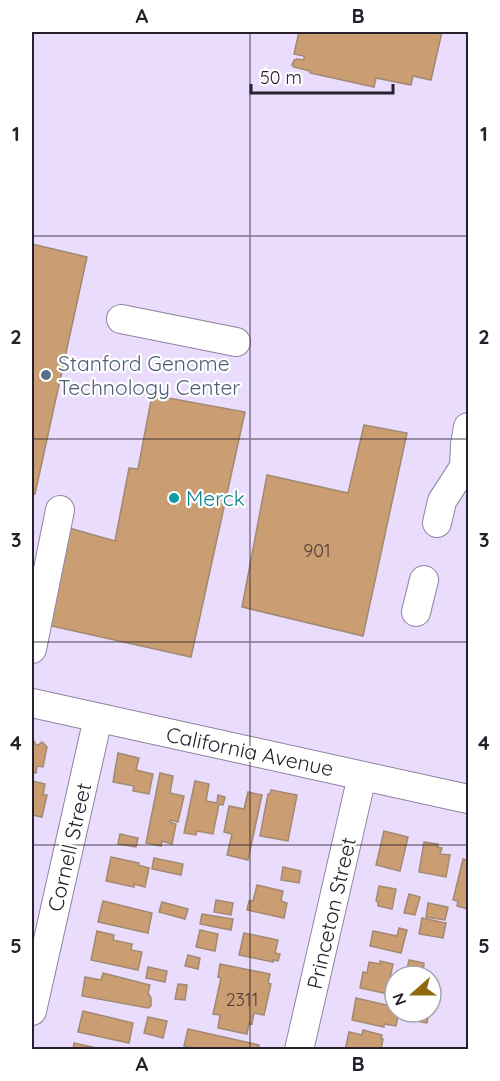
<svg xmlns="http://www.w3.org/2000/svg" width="500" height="1081" viewBox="0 0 500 1081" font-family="Quicksand,sans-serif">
<rect width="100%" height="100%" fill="#eadcfc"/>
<g fill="#ca9d72" stroke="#a28972" stroke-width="1.5">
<polygon points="299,32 442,32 431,80 413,76 411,85 376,78 374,87 310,73 310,71 294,67 292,65 294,60 297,59 304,60 304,56 294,54"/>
<polygon points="32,244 87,257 35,494 32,493"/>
<polygon points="152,395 245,412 191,657 47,625 69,528 115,541 129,468 138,469"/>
<polygon points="364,425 407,433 363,636 242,607 267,475 348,493"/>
<polygon points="32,740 34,741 36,745 38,745 42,742 47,747 43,767 37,766 36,773 32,772"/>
<polygon points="118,753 139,758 136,770 153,774 149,794 133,791 134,786 113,782"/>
<polygon points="160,773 173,776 170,793 184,796 178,822 171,820 170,822 176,824 172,844 162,841 161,846 146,843"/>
<polygon points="32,781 45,784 43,795 47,795 42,817 32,815"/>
<polygon points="195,781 209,784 206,801 217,803 218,795 225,797 223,805 219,804 213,834 197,831 196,835 184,833"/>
<polygon points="271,790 297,795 288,841 260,836 268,794 270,794"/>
<polygon points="248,792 262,795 248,860 227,855 232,834 224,832 229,806 244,809"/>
<polygon points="384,831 408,837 400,871 376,865"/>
<polygon points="120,834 138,838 136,847 118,844"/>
<polygon points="424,842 438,844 437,847 442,848 440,854 450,855 446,877 419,872"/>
<polygon points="111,857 139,863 138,865 149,868 145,887 134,884 134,887 106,881"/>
<polygon points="154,858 183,864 181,875 152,869"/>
<polygon points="463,859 468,860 468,902 467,909 457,906 458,901 453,900"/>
<polygon points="283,867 301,871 299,883 281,880"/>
<polygon points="257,885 283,891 281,901 287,903 284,918 247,910 249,901 253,901"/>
<polygon points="379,886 396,889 392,909 378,906 378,902 376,901"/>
<polygon points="409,894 420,897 415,915 404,913"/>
<polygon points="216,900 233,903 231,915 214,912"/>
<polygon points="103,901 152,913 148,933 98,922"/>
<polygon points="162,902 188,909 185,919 159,912"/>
<polygon points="428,903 448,907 445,920 426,917"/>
<polygon points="202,914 233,919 231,930 200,924"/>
<polygon points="422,918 446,923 443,938 419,934"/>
<polygon points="399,928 407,930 401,953 370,946 373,931 397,936"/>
<polygon points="200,930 218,934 215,951 196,947"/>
<polygon points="97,931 114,935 113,940 132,944 131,950 142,952 138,970 91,960"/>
<polygon points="244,933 278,940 275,953 280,954 278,961 273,960 273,962 239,955"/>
<polygon points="188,955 200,958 198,969 185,966"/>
<polygon points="409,960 424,963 423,972 407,969"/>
<polygon points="380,961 393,964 390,978 395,979 393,995 360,988 363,972 367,973 369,962 380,964"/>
<polygon points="220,964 270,974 268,983 271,984 264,1015 254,1013 252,1024 249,1023 247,1034 218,1028 220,1015 213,1014 221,978 218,977"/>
<polygon points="148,967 167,971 165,982 146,978"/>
<polygon points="103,973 150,985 148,993 151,998 151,1006 148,1008 82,996 85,977 101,980"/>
<polygon points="178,984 187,985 185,1000 175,999"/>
<polygon points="356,998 395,1007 395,1012 399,1012 396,1026 384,1024 384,1027 352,1020"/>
<polygon points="83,1011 133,1023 129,1043 78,1032"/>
<polygon points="411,1012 429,1012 427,1023 410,1020"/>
<polygon points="148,1017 167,1021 163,1038 144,1033"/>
<polygon points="188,1029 259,1045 258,1050 199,1050 184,1046"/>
<polygon points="363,1030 382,1035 381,1039 383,1039 381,1050 345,1050 349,1032 362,1035"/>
<polygon points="74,1043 106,1050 73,1050"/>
</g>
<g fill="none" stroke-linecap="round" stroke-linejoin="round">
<defs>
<g id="minor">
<polyline points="121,319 236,342"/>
<polyline points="437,523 442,501 464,467 465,444 468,427"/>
<polyline points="416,612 424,580"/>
<polyline points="32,649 60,510"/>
<polyline points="32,703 468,799"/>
<polyline points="32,1011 98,718"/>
<polyline points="299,1050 362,776"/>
</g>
</defs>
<use href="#minor" stroke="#8f83a0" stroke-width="30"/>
<use href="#minor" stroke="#fff" stroke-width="28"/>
</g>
<path fill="none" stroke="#26212c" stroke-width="1.5" stroke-opacity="0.55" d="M250,32V1050M32,236H468M32,439H468M32,642H468M32,845H468"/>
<circle fill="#5c6f8a" stroke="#fff" stroke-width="2" cx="46" cy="375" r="6"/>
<circle fill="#0f9aa8" stroke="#fff" stroke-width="2" cx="174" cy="498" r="6"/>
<g text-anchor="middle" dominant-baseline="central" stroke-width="4.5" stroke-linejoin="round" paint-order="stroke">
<g font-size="18" fill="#4f403e">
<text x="317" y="550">901</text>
<text x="242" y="999">2311</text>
</g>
<g font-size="21" fill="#4e5e75" stroke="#fff" text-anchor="start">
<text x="58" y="363">Stanford Genome<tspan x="58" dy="24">Technology Center</tspan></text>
</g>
<g font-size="21" fill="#0d838f" stroke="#fff" text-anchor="start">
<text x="186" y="498">Merck</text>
</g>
<g font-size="21" fill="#26212c" stroke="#fff">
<text transform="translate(250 751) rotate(12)">California Avenue</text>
<text transform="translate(69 847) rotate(-77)">Cornell Street</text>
<text transform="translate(331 913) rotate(-77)">Princeton Street</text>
</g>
</g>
<rect width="500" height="1081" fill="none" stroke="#ffffff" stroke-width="66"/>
<g transform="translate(413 994) rotate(249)"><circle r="28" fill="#ffffff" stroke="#a8a6ab" stroke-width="1.5"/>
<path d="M0-4.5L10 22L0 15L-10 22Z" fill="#8e690d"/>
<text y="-9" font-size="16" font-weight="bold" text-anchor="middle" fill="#26212c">N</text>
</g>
<path d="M251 84v9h142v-9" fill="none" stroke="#26212c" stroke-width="3"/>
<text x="260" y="84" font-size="18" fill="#26212c" stroke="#ffffff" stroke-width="4.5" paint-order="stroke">50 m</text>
<rect x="33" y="33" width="434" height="1015" fill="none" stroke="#26212c" stroke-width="2"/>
<g font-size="20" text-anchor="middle" font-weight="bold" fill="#26212c">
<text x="142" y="23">A</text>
<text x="358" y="23">B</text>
<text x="16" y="141">1</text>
<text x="484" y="141">1</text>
<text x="16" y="344">2</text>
<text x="484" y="344">2</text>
<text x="16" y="547">3</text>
<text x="484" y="547">3</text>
<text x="16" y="750">4</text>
<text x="484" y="750">4</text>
<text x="16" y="953">5</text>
<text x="484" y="953">5</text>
<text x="142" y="1071">A</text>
<text x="358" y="1071">B</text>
</g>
</svg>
